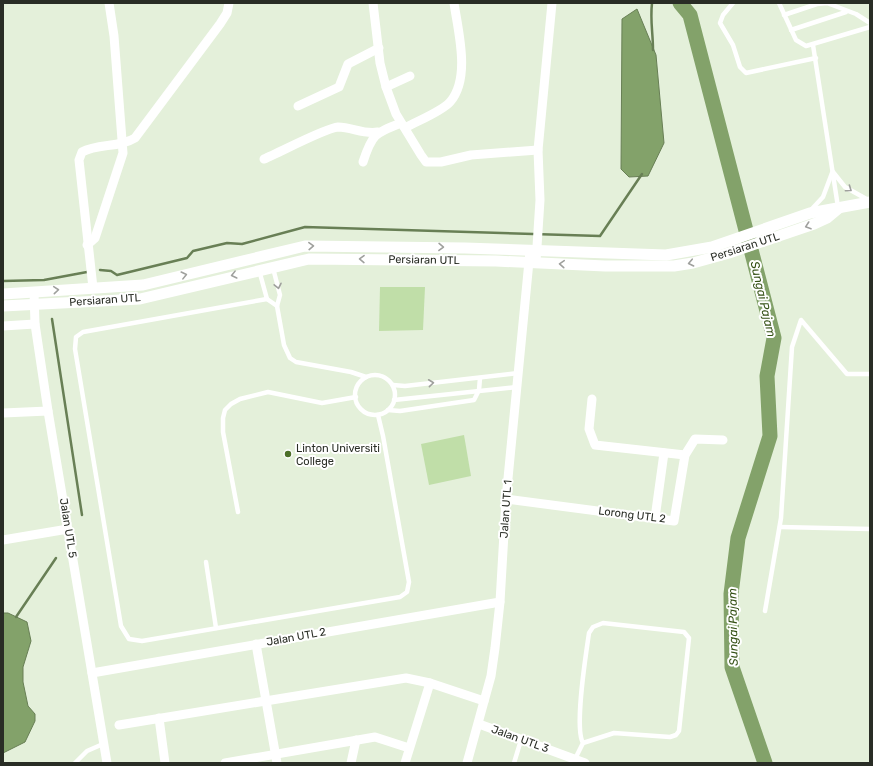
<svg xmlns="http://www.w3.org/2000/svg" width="873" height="766" viewBox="0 0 873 766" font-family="Rubik,sans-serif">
<rect width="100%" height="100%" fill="#e4f0da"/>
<g fill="#c0dea8">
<polygon points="380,287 425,287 423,330 379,331"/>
<polygon points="464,435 471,476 429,485 421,444"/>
</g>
<g fill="#83a26a" stroke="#687f55">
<polygon points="637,9 656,55 664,143 648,176 629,177 621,169 622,19"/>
<polygon points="3,613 8,613 27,622 31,641 23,667 23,682 28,706 35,714 35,721 25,742 3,753"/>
</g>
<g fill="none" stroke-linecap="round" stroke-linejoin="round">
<g stroke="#687f55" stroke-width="2.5">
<path d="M652,3C650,21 653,32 653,50"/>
<polyline points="100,270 111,271 117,275 187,258 193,251 227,243 242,244 305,227 600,236 642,174"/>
<polyline points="3,281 44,280 87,272"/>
<polyline points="52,319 82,515"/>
<polyline points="16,617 56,558"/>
</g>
<polyline stroke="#83a26a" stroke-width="15" points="680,3 690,15 774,338 767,376 770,436 738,538 731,594 732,667 765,763"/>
<g stroke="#fff" stroke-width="4.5">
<polyline points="733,3 723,15 720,23 733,45 740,67 746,73 816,58"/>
<polyline points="779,3 796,40 806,46 870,27"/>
<polyline points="784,15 817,4 827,3 856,14 870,23"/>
<polyline points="791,30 846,12"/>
<polyline points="813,45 838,207"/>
<polyline points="833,172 845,187 870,201"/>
<polyline points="810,211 823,197 832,173"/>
<polyline points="273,268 280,295 277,306 284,345 290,358 296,362 351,372 366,377"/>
<polyline points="259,270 267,299"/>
<polyline points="277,306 267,299 83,332 76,337 75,349 121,626 129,639 142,641 400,597 407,592 409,582 383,436 378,415"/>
<circle cx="375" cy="395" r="20"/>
<polyline points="393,385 405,386 518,373"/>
<polyline points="394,400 517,387"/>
<polyline points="388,410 400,411 474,400 479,390 480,378"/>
<polyline points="238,512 223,432 223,418 225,410 231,404 240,399 268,392 322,403 356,397"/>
<polyline points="780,527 870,529"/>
<polyline points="206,562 216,628"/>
<polyline points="765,611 781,518 792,347 801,320 847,374 870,374"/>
<path d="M575,759L583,743L614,733L670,737L676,735L679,731L689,638L684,632L603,623L593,627L589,633C586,654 574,728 583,743"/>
<polyline points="75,763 87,751 103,744"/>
<polyline points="514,763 521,740"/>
</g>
<g stroke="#fff" stroke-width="9">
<polyline points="373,3 380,63 386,87 396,114 421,155 426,162 441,162 471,155 538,150"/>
<polyline points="386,87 410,76"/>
<polyline points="298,106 339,87 348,64 379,48"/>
<path d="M405,128C417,121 441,112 450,102C471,78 458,31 454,3"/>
<path d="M264,159C279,153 325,128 338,127C352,127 364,135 378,132"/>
<path d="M363,162C372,134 375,133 401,123"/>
<polyline points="87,245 95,238 123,153 114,36 109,3"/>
<polyline points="536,262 540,200 538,150 552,3"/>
<path d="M93,288L79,160L82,152C98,143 119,148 135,138L220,24L227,13L229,3"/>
<polyline points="34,292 35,324 48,411 107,763"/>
<polyline points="3,326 35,324"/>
<polyline points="592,399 589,429 595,445 685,455"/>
<polyline points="3,413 48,411"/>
<polyline points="506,499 674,521 685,455 695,439 723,440"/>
<polyline points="655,518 664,453"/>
<polyline points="3,540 68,529"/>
<polyline points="256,644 277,763"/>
<polyline points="92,673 500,602"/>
<polyline points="159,718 165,763"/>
<polyline points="479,724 585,763"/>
<polyline points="119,725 406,678 430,683 484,701"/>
<polyline points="225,763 375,737 409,748"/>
<polyline points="351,763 356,740"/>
<polyline points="405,763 430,683"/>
<polyline points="467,763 491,676 495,648 500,602 506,499 530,251"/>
</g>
<g stroke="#fff" stroke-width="11">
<polyline points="3,294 143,285 305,246 465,248 666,255 712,247 810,213 870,202"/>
<polyline points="3,306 140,299 309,259 496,261 605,266 674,266 693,263 729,253 814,224 827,218 839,208"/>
</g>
</g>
<defs><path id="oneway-chevron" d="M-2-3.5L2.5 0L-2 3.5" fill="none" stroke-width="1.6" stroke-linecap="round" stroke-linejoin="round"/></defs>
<g stroke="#9fa09d">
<use href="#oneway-chevron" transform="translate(849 189) rotate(35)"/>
<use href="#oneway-chevron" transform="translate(808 226) rotate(161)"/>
<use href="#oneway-chevron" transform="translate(311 246) rotate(-2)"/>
<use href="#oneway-chevron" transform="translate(441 247) rotate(1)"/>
<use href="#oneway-chevron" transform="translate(362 259) rotate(-179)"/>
<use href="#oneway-chevron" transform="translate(691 263) rotate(168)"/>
<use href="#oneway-chevron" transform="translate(562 264) rotate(-176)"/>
<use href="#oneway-chevron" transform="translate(184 275) rotate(-14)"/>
<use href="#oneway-chevron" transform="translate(234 275) rotate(166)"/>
<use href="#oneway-chevron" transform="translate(278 286) rotate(78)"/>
<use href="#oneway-chevron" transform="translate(56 290) rotate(-5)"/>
<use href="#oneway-chevron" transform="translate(431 383) rotate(-6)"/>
</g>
<circle fill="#4c6f28" stroke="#fff" stroke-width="1.5" cx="288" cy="454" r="4"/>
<g text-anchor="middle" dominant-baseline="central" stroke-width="4" stroke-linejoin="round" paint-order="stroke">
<g font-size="11" fill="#292d25" stroke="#fff">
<text transform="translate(745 247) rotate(-18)">Persiaran UTL</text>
<text transform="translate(424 260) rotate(1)">Persiaran UTL</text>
<text transform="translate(105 300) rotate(-4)">Persiaran UTL</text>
<text transform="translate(506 509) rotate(-86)">Jalan UTL 1</text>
<text transform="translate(632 515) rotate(7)">Lorong UTL 2</text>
<text transform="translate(68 528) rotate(81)">Jalan UTL 5</text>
<text transform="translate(296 637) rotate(-10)">Jalan UTL 2</text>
<text transform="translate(520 739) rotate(20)">Jalan UTL 3</text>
</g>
<g font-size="11" fill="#292d25" stroke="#fff" text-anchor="start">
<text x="296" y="448">Linton Universiti<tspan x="296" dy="13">College</tspan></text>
</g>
<g font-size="12" font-style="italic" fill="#365217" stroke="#fff">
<text transform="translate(763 299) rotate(77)">Sungai Pajam</text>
<text transform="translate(733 627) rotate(-91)">Sungai Pajam</text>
</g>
</g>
<rect width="873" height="766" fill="none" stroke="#292d25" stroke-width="8"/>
</svg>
